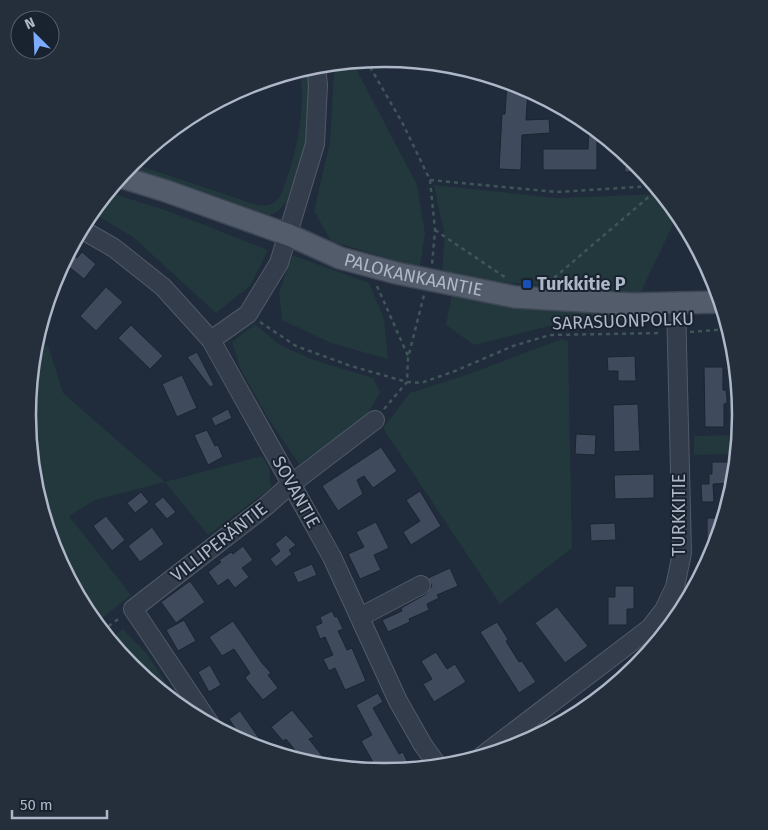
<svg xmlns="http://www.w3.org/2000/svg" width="768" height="830" viewBox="0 0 768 830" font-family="'Fira Sans',sans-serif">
<rect width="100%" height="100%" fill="#202b3b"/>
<g fill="#22383c">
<polygon points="354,65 417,185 425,233 420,266 396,261 331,241 314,211 330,142 334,72"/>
<path d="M308,67L310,87L307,141L292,196L278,211L270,215L262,216L125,171L132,163L257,205C264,206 269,206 275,202C282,196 284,186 287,178C299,143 305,106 300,70Z"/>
<polygon points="434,185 556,198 661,194 678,214 640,294 487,281 442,270 445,237"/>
<polygon points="108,192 168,211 268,250 250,286 216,313 133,237 91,212"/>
<polygon points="292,255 369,283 384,319 388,359 331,343 282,320 279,293"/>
<polygon points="453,289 660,310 665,317 549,326 474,345 446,325"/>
<polygon points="255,324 280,345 314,360 373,378 380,392 366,417 299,464 266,415 240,368 232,342"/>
<polygon points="562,339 568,342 572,548 500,604 383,428 410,393 469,374"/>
<polygon points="48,345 63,393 165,482 262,456 269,468 271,488 208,535 165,482 95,500 69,516 131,595 96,623 87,613 55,551 34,484 28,415 34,350"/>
<polygon points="739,435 737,454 694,455 694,436"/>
<polygon points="123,629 147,654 182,708 132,667 109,640"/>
</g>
<g fill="#3f4a5d" stroke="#1b2431">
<polygon points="507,81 528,89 526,120 549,119 550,133 522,135 521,170 499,169 502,114 505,114"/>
<polygon points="589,127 592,127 597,131 597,170 543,170 543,149 588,149"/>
<polygon points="624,153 635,162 635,172 625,172"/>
<polygon points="69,251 77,258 82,252 96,264 84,279 63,262"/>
<polygon points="106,287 123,302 96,331 80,316"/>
<polygon points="131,325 163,356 150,369 118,338"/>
<polygon points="197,352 214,385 210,387 187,357"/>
<polygon points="635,356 636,381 618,381 618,371 608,371 607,357"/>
<polygon points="704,367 723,367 723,390 726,390 727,397 727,403 724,404 724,427 705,427"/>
<polygon points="182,375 197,408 177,417 162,384"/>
<polygon points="638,404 640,451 614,452 613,405"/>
<polygon points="228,409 232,418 215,426 211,418"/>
<polygon points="207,430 215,446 218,445 223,457 208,465 194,435"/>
<polygon points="576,434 596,435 595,455 575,454"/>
<polygon points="381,447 397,471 373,488 364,476 357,480 363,494 338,511 322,486"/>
<polygon points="712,462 731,462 731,473 735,473 734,483 713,484 714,502 702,502 701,484 709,484 709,474 712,474"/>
<polygon points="654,474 654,498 615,499 614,475"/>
<polygon points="420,491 441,526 411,545 403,532 420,521 406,500"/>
<polygon points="141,492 149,502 135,513 127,503"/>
<polygon points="163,497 176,512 167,519 154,504"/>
<polygon points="106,516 125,540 112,551 93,526"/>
<polygon points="707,518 724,518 717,539 707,539"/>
<polygon points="376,522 389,548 374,555 381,570 360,579 348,554 364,547 356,532"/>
<polygon points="615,523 616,540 591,541 590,524"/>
<polygon points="152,527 164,544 140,562 128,546"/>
<polygon points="286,535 296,545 289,550 292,554 276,567 270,559 280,551 275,544"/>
<polygon points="243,546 253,560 242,568 249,577 235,588 228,579 218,586 208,572 221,562 219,560 231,552 233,554"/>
<polygon points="312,564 317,575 298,583 293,572"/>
<polygon points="450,568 458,586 437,595 439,598 427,604 429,610 409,619 410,622 388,632 382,620 402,611 401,608 426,594 432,586 428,578"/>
<polygon points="190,581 205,602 176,623 161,602"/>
<polygon points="615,586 634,586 634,609 627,609 627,625 608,625 608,597 615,597"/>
<polygon points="557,607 588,646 565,663 535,623"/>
<polygon points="332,611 335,617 337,616 343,629 338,631 347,650 352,648 366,681 345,690 335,668 329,671 323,659 333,655 325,637 320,639 315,626 322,623 320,617"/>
<polygon points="184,620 196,641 178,651 166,630"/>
<polygon points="233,621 262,663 271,673 268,675 278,688 263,700 245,678 250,673 234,649 222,656 209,637"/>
<polygon points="497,622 508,639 506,641 519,662 522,661 536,682 519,693 480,632"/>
<polygon points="436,652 447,669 455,664 466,682 434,702 423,684 432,679 421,661"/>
<polygon points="210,665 221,685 209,692 198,672"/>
<polygon points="378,693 383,702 373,708 399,754 403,752 411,769 378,771 361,741 372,735 356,705"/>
<polygon points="292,710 314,737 309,739 330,766 314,765 304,761 286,739 283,741 271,727"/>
<polygon points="240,711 261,741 254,746 245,743 229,719"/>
</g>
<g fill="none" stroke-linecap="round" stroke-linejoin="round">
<defs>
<g id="minor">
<polyline points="316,65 318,85 315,144 279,263 248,314 211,340 332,557 398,701 423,745 438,766"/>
<polyline points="81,229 114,248 163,287 211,340"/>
<polyline points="360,617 421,585"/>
<polyline points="210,724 133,609 266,506 291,484 375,420"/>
<polyline points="482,756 650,628 664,610 675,587 682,553 676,303"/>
</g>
<g id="major">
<path id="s1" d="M121,177L166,191L289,235L340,258L396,273L515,297L632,304L721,302"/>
</g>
</defs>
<use href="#minor" stroke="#515a68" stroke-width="20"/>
<use href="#major" stroke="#3d4654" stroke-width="24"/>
<g stroke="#405559" stroke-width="2.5" stroke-dasharray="4 4" stroke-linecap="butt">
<polyline points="366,60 403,124 430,180 435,230 432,265"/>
<polyline points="430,180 557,192 655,186"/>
<polyline points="435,230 506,278"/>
<polyline points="548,283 658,189"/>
<polyline points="377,286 408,356"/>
<polyline points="260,322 296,346 351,366 407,382 421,383 455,371 513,346 550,335 662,333"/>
<polyline points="690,332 729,329"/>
<polyline points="384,409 407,382 408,358 424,295"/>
<polyline points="102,631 121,617"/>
</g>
<use href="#minor" stroke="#343d4b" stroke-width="18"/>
<use href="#major" stroke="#525c6b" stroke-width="21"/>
</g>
<rect fill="#1a4fb4" stroke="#19222f" stroke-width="2" x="522" y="279" width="10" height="10" rx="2.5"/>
<g text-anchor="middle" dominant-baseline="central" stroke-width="4" stroke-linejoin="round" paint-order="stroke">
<g font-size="18" fill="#aeb7c7" stroke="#19222f">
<text stroke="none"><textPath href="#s1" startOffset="309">PALOKANKAANTIE</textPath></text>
<text transform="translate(623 321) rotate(-2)">SARASUONPOLKU</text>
<text transform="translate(296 492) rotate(61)">SOVANTIE</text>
<text transform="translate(679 515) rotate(-90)">TURKKITIE</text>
<text transform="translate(219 542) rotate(-38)">VILLIPERÄNTIE</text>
</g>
<g font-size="18" font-weight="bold" fill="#aeb7c7" stroke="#19222f" text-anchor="start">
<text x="537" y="284">Turkkitie P</text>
</g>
</g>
<path d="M0 0H768V830H0ZM36 415a348 348 0 1 1 696 0a348 348 0 1 1-696 0Z" fill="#252e3b" fill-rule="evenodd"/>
<path fill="none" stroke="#aeb7c7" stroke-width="2.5" d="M36 415a348 348 0 1 1 696 0a348 348 0 1 1-696 0Z"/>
<g transform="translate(35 35) rotate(336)"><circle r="24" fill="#19222f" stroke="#555e6c"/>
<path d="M0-4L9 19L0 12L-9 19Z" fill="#7dabfe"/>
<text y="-8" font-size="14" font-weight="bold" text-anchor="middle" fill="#aeb7c7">N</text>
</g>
<path d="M12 810v8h95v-8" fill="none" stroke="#aeb7c7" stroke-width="2.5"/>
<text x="20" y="810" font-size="15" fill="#aeb7c7" stroke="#19222f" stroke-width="4" paint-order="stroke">50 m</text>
</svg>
